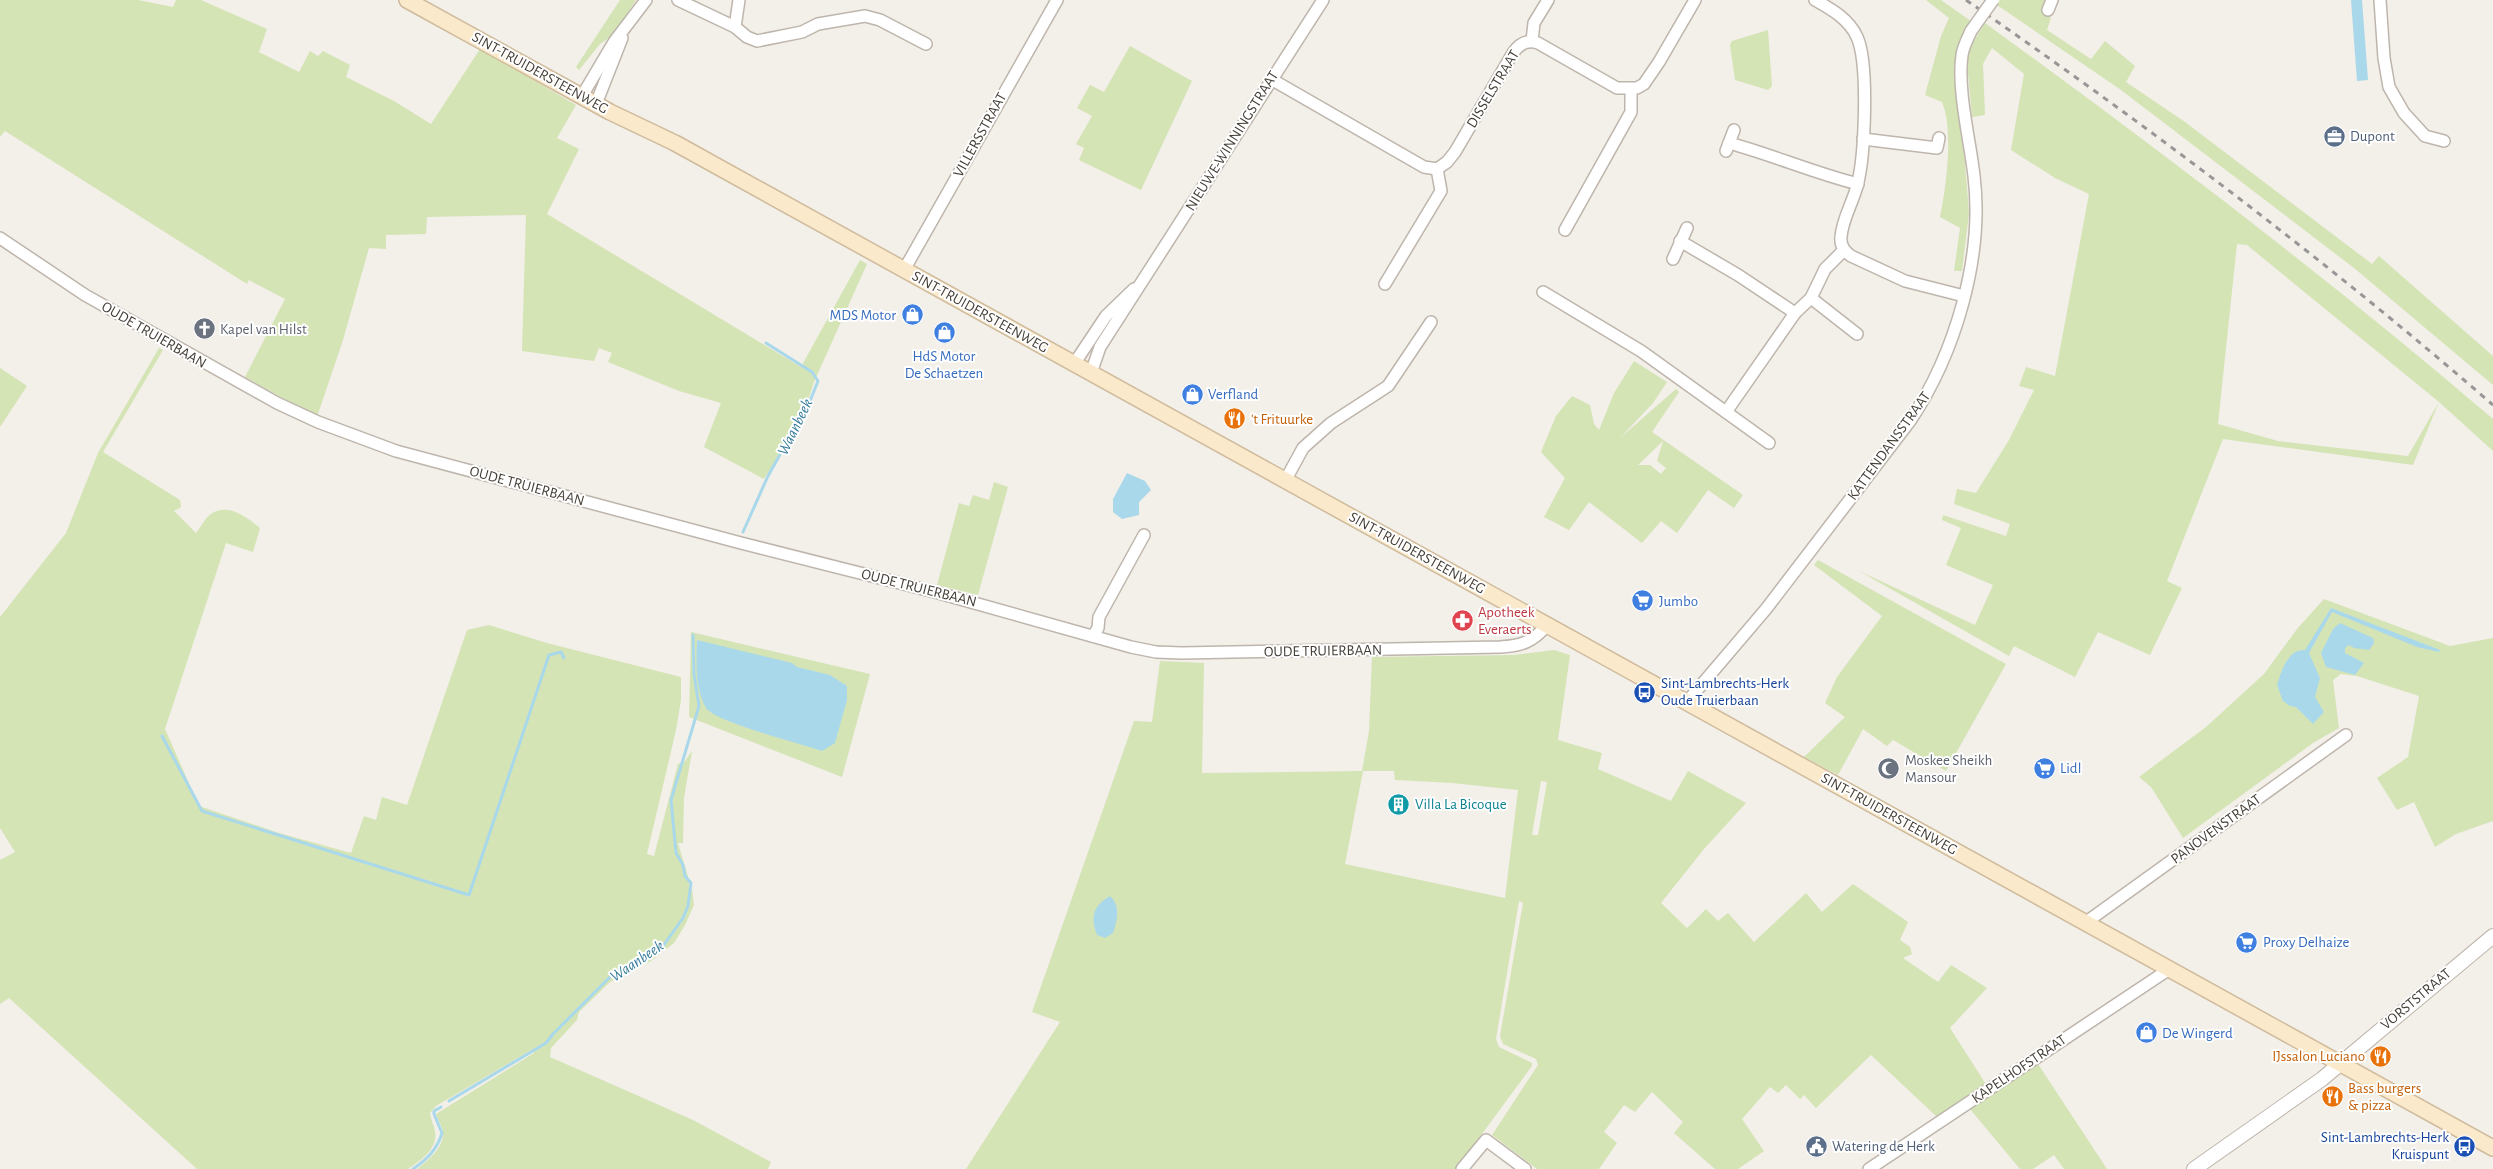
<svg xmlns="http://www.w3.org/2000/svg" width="2493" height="1169" viewBox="0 0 2493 1169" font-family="'Alegreya Sans',sans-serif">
<rect width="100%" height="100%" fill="#f3efe9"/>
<g fill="#d4e4b5" fill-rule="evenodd">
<path d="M0,0H138L173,7L176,0H201L267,29L259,52L299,72L310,51L318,56L323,51L350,65L346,77L394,101L431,124L480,49L576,105L557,138L579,149L547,214L801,367L860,260L867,264L814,382C804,417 784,448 764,479L704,447L721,403L679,391L608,362L612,353L599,348L594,361L522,351L526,215L427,217L426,234L386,235V249L369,248L343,340L317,417L245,377L285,299L249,280L247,284L5,131L0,137Z"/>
<polygon points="620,0 636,0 612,36 600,44 579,70 576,67"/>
<path d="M1926,0H1941L1972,22L1964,33L1956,55V95L1963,138L1969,213L1962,271H1954L1960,228L1940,217C1946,187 1954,131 1942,102L1925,95L1941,36L1949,18Z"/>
<polygon points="2000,0 2047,0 2042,10 2051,18 2047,30 2091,59 2105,41 2135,66 2126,82 2185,122 2372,264 2379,256 2493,356 2493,385 2354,268 2121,90 1997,5"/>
<path d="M1985,23C2158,149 2330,279 2493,419V451L2439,402L2413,465L2223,439L2167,581L2182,588L2150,655L2098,632L2075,677L2014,646L2009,656L1859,571L1975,625L1993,585L1946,565L1961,528L1942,520L1943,515L2006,536L2010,524L1954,504L1957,489L1976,493L2009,440L2034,390L2019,386L2026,367L2055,376L2089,194L2055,178L2011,150L2024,74L1992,48L1983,64L1985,115L1972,117L1967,62L1970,47ZM2237,244L2247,245L2439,402L2408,456L2278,441L2218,424Z"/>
<polygon points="1768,30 1772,86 1768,90 1735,80 1730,45 1732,41"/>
<polygon points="1130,46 1192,81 1141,190 1079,160 1084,148 1076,144 1092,116 1077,108 1090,85 1104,92"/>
<path d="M159,348L163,350L103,452L180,500L181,507L174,511L196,533C201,527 205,518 211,514C228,502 248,518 260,528L253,552L226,543L165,729L199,806L279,833L351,853L364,816L376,820L382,797L407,805L467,630L489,625L547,643L681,677V700L676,730L647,854L654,856L678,764L685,761L692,751L684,798L683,843H678L692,890L694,905L685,925L674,943L651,961L610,982L579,1012L577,1020L551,1048L550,1057L693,1120L771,1162L768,1169H417C428,1160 443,1149 443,1133C443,1127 438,1121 436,1114L534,1053L533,1049L436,1106L430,1113C431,1120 434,1125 435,1132C438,1149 420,1161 408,1169H197L9,998L0,1004V860L15,852L0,828V617L66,533L98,453Z"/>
<path d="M1634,361L1667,382L1653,403L1620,438L1676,389L1679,392L1652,432L1743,495L1734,508L1708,490L1677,533L1661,521L1642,543L1589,502L1569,530L1544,517L1565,478L1541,452L1556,416L1572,396L1590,405L1594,424L1599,430L1614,393ZM1663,441L1657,461L1666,468L1661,474L1650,465H1638Z"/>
<polygon points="0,368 27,386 0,427"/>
<polygon points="994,482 1008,487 978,595 937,585 959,503 969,506 973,495 989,500"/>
<polygon points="1818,560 2006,664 1946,771 1893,740 1887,746 1863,729 1838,775 1804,757 1845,717 1825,703 1837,677 1882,616 1814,565"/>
<polygon points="2324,599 2450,646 2493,638 2493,821 2456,834 2435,847 2414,802 2397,810 2377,778 2408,757 2419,696 2357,676 2341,674 2333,680 2339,728 2313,743 2183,838 2151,787 2139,777 2206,727 2264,674 2297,629"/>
<polygon points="691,632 870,674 842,777 689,717"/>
<path d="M1554,650L1570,655L1558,740L1602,753L1598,769L1671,801L1688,771L1746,803L1704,849L1661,903L1687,928L1706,909L1718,921L1728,913L1754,942L1806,893L1822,912L1853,884L1908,922L1900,940L1910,947L1912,954L1903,958L1938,982L1951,965L1987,988L1950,1028L1987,1086L1937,1117L1871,1055L1816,1108L1804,1095L1800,1099L1786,1085L1778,1093L1770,1087L1742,1119L1764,1151L1738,1169H1715L1674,1133L1683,1122L1652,1092L1635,1112L1624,1105L1604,1132L1617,1143L1599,1169H1537L1492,1135L1538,1065L1536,1059L1503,1044L1500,1036L1523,903L1519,901L1496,1039L1499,1047L1532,1063V1066L1456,1169H966L1060,1022L1032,1012L1134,721L1152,722L1160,661L1204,663L1202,773L1362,771L1369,731L1372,657L1514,655ZM1363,771H1394L1395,780L1452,783L1518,790L1505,898L1345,864ZM1541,781L1547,782L1538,835H1532Z"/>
<polygon points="2038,1064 2107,1169 2064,1169 2054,1155 2033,1169 2020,1169 1970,1109"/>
</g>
<g fill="#aad8eb">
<polygon points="2351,0 2362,0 2368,80 2357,81"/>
<polygon points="1127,473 1145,481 1151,490 1139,502 1139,515 1122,519 1113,512 1113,499"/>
<path d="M2331,608L2440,650L2439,652L2417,647L2332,612L2309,653L2320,678L2315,697L2324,712L2313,724L2296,707L2290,706L2283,701L2277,685C2281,672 2288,648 2305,650Z"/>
<polygon points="2340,623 2373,638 2374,643 2369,650 2354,648 2349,645 2345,648 2345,653 2364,663 2355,675 2326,667 2321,653 2333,629"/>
<path d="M697,640L792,663L797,667L830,675L847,686V700L835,743L822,751C802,744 715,722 706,708C695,689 696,661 697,640Z"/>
<path d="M1110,896C1121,906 1117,921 1113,933L1105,938L1097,935C1090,917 1093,906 1110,896Z"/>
</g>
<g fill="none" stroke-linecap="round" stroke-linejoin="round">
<g stroke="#aad8eb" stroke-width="3">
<polyline points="743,532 768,476 810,401 818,381 812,372 766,343"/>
<polyline points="162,736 202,811 469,895 549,655 561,652 564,658"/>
<polyline points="449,1101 546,1043 553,1034 613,974 663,946 683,918 688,906 691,883 685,876 683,865 676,853 671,800 699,706 694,674 693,635"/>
<path d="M413,1169C426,1160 437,1150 442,1133L434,1114V1111L441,1107"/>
</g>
<defs>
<g id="minor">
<polyline points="678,0 735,27 747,37 757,41 802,32 818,24 865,16 880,20 926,44"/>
<path d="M1815,0C1831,9 1849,19 1857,37C1869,63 1865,157 1857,186C1853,202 1842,220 1841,237C1840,245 1844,251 1851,256L1905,281L1964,296"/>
<polyline points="2380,0 2384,58 2389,87 2404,113 2425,136 2444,141"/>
<polyline points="2048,10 2052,0"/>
<polyline points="735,27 739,0"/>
<polyline points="1532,41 1534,23 1548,0"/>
<path d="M1271,79L1424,167L1437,169L1447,162L1455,152L1513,53C1519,44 1527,39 1538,43L1617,88H1637L1644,84L1659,62L1695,0"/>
<polyline points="582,96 614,42 646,0"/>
<polyline points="596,104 622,38"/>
<polyline points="1863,139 1937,148 1939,138"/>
<path d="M1729,143C1773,155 1814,173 1858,184"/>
<polyline points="1726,151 1734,130"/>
<polyline points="1565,230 1631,112 1631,90"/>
<path d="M0,238L85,295L277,403L318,422L396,451L741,543L935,592L1131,647L1156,652L1182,653L1500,647C1521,646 1533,642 1547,625"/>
<polyline points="1680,241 1738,275 1795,313"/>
<polyline points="1673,259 1687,228"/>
<polyline points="904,270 1057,0"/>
<polyline points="1385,284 1441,191 1437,169"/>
<polyline points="1543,292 1641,351 1769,443"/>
<polyline points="1811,298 1857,334"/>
<polyline points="1074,364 1106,316 1134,289"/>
<polyline points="1091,373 1100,347 1323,0"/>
<polyline points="1726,412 1795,313 1811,298 1825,269 1843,251"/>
<polyline points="1285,481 1303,448 1331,423 1388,386 1431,322"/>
<polyline points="1093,636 1098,628 1099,617 1144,535"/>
<path d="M1686,703L1766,609L1910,421C1955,354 1984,257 1974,176C1970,140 1957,90 1962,55C1963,47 1968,38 1971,31"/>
<polyline points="2085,923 2346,735"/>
<polyline points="1462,1169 1486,1140 1525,1169"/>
<polyline points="1869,1169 2168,970"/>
</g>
<polyline id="tertiary" points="2194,1169 2322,1079 2493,936"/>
<polyline id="secondary" points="407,0 610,112 675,143 2493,1148"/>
</defs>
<use href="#minor" stroke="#beb5ac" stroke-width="14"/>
<use href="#tertiary" stroke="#beb5ac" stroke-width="16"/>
<use href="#secondary" stroke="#cfbb9c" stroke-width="18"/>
<use href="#minor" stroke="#fff" stroke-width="11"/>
<use href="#tertiary" stroke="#fff" stroke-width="14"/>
<use href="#secondary" stroke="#fae9cb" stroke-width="15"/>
<path stroke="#979797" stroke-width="3" stroke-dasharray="6 6" stroke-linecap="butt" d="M1966,0C2148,126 2326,260 2493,405"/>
<defs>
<polyline id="minor-bridge" points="1971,31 1993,0"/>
</defs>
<use href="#minor-bridge" stroke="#beb5ac" stroke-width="14" stroke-linecap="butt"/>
<use href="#minor-bridge" stroke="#fff" stroke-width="11"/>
</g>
<defs>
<symbol id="office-disc" viewBox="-11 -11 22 22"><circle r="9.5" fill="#5c6f8a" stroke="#fff"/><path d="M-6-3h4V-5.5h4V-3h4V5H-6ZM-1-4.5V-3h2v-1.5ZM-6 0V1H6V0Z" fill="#fff"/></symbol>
<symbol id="shop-disc" viewBox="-11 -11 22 22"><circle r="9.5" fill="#3f7fe0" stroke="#fff"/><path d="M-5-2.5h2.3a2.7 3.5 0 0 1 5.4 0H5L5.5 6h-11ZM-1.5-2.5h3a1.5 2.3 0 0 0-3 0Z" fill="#fff"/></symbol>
<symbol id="church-disc" viewBox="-11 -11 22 22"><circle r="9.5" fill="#6b7280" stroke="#fff"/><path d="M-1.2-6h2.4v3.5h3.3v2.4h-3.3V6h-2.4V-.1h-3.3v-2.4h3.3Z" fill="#fff"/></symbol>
<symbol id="restaurant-disc" viewBox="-11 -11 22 22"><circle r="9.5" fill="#e8710a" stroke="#fff"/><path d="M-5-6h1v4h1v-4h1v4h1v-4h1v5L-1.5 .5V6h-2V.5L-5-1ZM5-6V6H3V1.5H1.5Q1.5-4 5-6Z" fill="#fff"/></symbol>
<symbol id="supermarket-disc" viewBox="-11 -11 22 22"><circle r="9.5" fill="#3f7fe0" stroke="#fff"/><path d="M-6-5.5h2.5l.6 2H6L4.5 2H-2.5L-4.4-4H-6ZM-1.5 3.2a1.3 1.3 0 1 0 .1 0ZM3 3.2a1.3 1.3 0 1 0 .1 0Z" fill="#fff"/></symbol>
<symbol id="pharmacy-disc" viewBox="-11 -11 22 22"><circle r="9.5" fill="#e0444e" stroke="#fff"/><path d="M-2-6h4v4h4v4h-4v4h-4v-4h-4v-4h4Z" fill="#fff"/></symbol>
<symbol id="bus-disc" viewBox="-11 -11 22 22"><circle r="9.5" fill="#1a4fb4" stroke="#fff"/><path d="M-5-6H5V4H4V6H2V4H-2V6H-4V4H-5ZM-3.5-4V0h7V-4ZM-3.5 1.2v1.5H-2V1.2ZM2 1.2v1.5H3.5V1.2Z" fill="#fff"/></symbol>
<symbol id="mosque-disc" viewBox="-11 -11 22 22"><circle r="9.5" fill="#6b7280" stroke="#fff"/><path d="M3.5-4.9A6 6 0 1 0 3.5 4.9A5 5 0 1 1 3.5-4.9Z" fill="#fff"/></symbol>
<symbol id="building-disc" viewBox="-11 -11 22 22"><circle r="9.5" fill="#0f9aa8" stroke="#fff"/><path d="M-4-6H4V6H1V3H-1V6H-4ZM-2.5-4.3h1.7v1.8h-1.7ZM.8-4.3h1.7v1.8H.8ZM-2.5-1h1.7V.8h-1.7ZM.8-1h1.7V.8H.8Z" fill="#fff"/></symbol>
<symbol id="civic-disc" viewBox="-11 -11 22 22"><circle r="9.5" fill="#5c6f8a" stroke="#fff"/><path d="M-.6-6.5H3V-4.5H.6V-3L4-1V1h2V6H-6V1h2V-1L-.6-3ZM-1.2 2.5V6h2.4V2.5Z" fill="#fff"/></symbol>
</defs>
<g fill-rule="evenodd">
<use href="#office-disc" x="2322" y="124" width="25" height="25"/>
<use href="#shop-disc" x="900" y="302" width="25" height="25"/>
<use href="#church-disc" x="192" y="316" width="25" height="25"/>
<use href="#shop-disc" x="932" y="320" width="25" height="25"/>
<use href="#shop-disc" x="1180" y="382" width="25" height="25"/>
<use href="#restaurant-disc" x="1222" y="406" width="25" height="25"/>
<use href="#supermarket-disc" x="1630" y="588" width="25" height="25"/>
<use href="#pharmacy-disc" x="1450" y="608" width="25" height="25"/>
<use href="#bus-disc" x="1632" y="680" width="25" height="25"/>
<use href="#supermarket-disc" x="2032" y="756" width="25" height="25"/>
<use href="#mosque-disc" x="1876" y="756" width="25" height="25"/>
<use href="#building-disc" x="1386" y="792" width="25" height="25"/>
<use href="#supermarket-disc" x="2234" y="930" width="25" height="25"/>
<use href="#shop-disc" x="2134" y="1020" width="25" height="25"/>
<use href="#restaurant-disc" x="2368" y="1044" width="25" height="25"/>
<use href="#restaurant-disc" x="2320" y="1084" width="25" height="25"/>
<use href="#civic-disc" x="1804" y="1134" width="25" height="25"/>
<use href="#bus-disc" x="2452" y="1134" width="25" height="25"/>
</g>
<g text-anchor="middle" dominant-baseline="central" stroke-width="4" stroke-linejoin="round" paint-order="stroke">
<g font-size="15" fill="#463f38" stroke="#fff">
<text transform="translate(540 73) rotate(29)">SINT-TRUIDERSTEENWEG</text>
<text transform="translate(1493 89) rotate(-59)">DISSELSTRAAT</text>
<text transform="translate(980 135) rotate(-61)">VILLERSSTRAAT</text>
<text transform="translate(1232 141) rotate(-58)">NIEUWE-WINNINGSTRAAT</text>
<text transform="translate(980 312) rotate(29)">SINT-TRUIDERSTEENWEG</text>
<text transform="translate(154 335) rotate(30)">OUDE TRUIERBAAN</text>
<text transform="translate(1889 446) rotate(-54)">KATTENDANSSTRAAT</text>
<text transform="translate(527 486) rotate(15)">OUDE TRUIERBAAN</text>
<text transform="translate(1417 553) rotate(29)">SINT-TRUIDERSTEENWEG</text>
<text transform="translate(919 588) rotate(14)">OUDE TRUIERBAAN</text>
<text transform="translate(1323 651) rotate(-1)">OUDE TRUIERBAAN</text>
<text transform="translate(1889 814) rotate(29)">SINT-TRUIDERSTEENWEG</text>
<text transform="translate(2216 829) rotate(-36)">PANOVENSTRAAT</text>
<text transform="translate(2416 999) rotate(-40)">VORSTSTRAAT</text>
<text transform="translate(2019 1069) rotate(-34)">KAPELHOFSTRAAT</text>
</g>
<g font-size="15" fill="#4e5e75" stroke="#fff" text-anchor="start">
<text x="2350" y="136">Dupont</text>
<text x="1832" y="1146">Watering de Herk</text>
</g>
<g font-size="15" fill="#366cbe" stroke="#fff" text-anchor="start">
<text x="896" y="315" text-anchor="end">MDS Motor</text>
<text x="944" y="356" text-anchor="middle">HdS Motor<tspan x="944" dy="17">De Schaetzen</tspan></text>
<text x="1208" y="394">Verfland</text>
<text x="1659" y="601">Jumbo</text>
<text x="2060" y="768">Lidl</text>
<text x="2263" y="942">Proxy Delhaize</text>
<text x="2162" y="1033">De Wingerd</text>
</g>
<g font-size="15" fill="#5b616d" stroke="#fff" text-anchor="start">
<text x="220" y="329">Kapel van Hilst</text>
<text x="1905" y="760">Moskee Sheikh<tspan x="1905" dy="17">Mansour</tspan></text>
</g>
<g font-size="15" fill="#c56008" stroke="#fff" text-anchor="start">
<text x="1251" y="419">'t Frituurke</text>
<text x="2365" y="1056" text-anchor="end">IJssalon Luciano</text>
<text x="2348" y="1088">Bass burgers<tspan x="2348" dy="17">&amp; pizza</tspan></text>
</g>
<g font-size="15" fill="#be3a42" stroke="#fff" text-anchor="start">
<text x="1478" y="612">Apotheek<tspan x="1478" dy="17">Everaerts</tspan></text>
</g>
<g font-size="15" fill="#164399" stroke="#fff" text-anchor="start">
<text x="1661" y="683">Sint-Lambrechts-Herk<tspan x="1661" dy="17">Oude Truierbaan</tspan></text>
<text x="2449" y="1137" text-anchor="end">Sint-Lambrechts-Herk<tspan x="2449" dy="17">Kruispunt</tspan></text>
</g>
<g font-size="15" fill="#0d838f" stroke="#fff" text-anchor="start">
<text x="1415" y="804">Villa La Bicoque</text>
</g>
<g font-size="16" font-style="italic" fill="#357c9b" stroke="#fff">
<text transform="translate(795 427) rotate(-64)">Waanbeek</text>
<text transform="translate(637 961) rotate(-34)">Waanbeek</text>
</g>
</g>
</svg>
